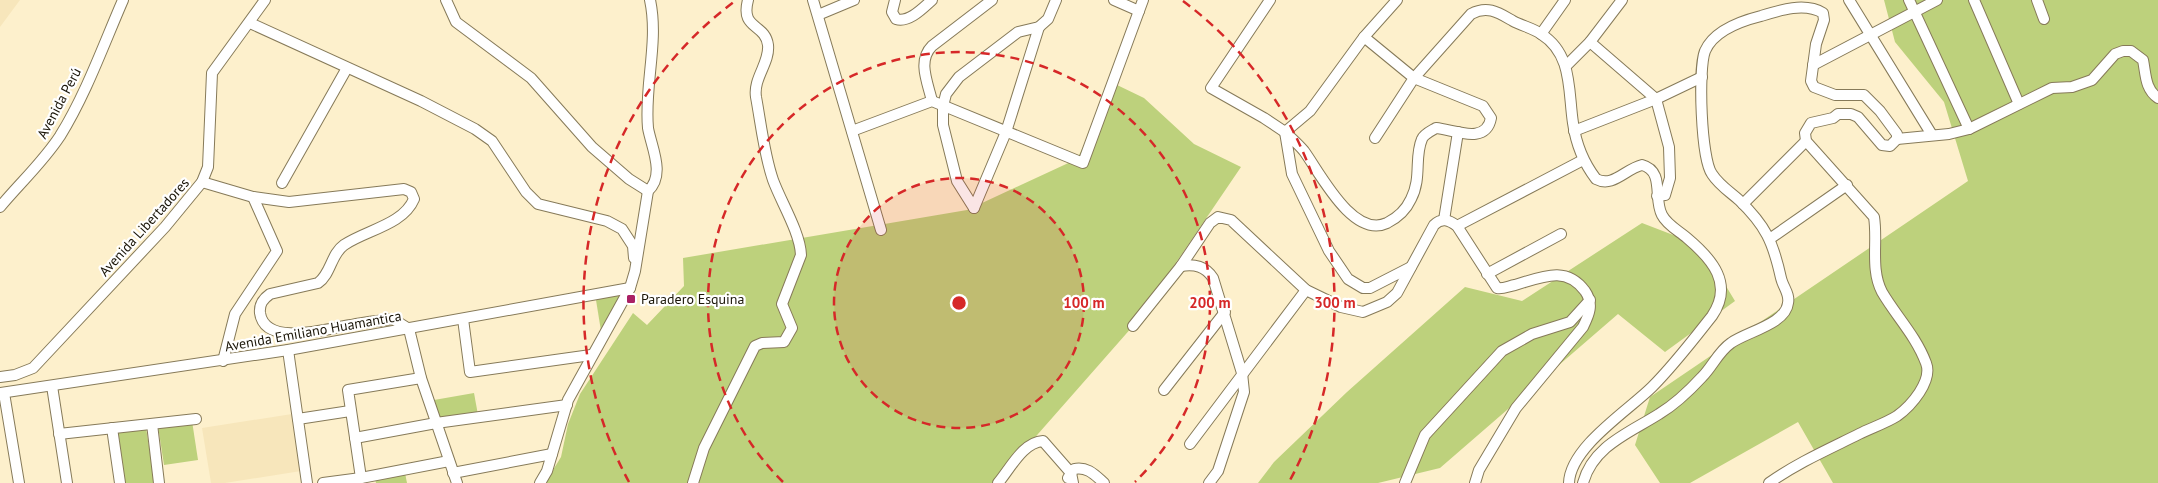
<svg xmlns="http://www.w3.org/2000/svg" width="2158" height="483" viewBox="0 0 2158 483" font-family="'PT Sans',sans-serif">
<rect width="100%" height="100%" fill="#fdf0cc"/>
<g fill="#f7e6bb">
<polygon points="0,0 20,0 0,27"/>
<polygon points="292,414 301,471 225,483 211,483 202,428"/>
</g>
<g fill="#bdd17c">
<polygon points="1884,0 2158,0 2158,483 1833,483 1798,422 1690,483 1660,483 1635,445 1650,397 1968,181 1944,102 1895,42"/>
<polygon points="1115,84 1144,98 1194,144 1241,167 1133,326 995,483 545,483 561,457 568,424 580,394 633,313 647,325 684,286 683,258 967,210 1077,159"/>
<polygon points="1642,223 1681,238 1715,268 1735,301 1665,352 1618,314 1440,468 1378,483 1258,483 1274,462 1347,392 1465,287 1522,301"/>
<polygon points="623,292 601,331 596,300"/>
<polygon points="474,393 478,415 436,423 434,400"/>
<polygon points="192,421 198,460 164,465 158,426"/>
<polygon points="146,428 155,483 125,483 118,432"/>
<polygon points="405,473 407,483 376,483 375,479"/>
</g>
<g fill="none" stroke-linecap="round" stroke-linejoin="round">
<defs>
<g id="minor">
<polyline points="446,0 456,22 531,78 592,147 629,179 648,191"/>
<polyline points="813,0 881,230"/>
<path d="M895,0L892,12L896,19C909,23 923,8 932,0"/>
<polyline points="1114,0 1139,11"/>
<polyline points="1270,0 1211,88 1264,118 1285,132 1310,111 1364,37 1397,0"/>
<polyline points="1849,0 1932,135"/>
<polyline points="1909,0 1969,129"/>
<polyline points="1974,0 2019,104"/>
<polyline points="2037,0 2044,19"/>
<polyline points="818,15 854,0"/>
<polyline points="250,23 421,101 475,129 492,141 526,192 538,204 607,221 622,229 633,246 634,258"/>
<polyline points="1541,34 1565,0"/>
<polyline points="1364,37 1414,78 1375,138"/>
<polyline points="1590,42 1656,99 1669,147 1670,178 1665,195 1657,196"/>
<polyline points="1567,65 1590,42 1622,0"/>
<polyline points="1813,65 1937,0"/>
<path d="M932,101C928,83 917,61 932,46L992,0"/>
<polyline points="852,131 932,101 1083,163 1143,0"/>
<polyline points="1574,131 1656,99 1702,77"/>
<path d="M1897,139L1949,134L1969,129L2052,88L2072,87L2092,80L2115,54L2123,51H2131L2143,60C2146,75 2145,89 2158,98"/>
<path d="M202,182L253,197L289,202L404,189L411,192L414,199C403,225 366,230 344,245C331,254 331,274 318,283L270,294C263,299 259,304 260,313C265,348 330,328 351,325C365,322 379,321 393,319L409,329L421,378L457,483"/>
<polyline points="282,183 347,68"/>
<polyline points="1743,204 1806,141"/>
<path d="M0,207C20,183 43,162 60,136C86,94 103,46 123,0"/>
<polyline points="974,208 957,181 943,125 943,106 946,94 959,77 1018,32 1039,27 1048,19 1056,0"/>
<polyline points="974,208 1006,132 1039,27"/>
<polyline points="1444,220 1458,132"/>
<polyline points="1457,226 1583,160"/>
<polyline points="1771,238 1847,185"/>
<path d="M1181,266C1195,264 1205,266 1213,278L1242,373L1244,392L1218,471L1209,483"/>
<path d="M1411,267L1370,288H1363L1348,279L1329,251L1292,174L1285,132C1291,138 1298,144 1304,151C1320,173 1353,239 1387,223C1397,218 1406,210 1411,199C1422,178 1414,157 1422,139C1424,134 1431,131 1436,128C1455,130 1486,145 1491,118L1483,106L1414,78L1471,14C1488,5 1499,13 1513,21C1522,26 1533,28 1541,34C1573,54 1568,91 1573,123C1576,144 1583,162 1596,179C1613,188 1625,169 1642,165C1665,171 1653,199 1662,215C1667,225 1679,231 1687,238C1712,259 1734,284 1712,316C1693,340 1674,365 1652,387C1629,410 1570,447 1569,483"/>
<polyline points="1487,274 1561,234"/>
<polyline points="463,319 470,372 591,355"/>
<path d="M1133,326L1181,266L1210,223L1218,217L1231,220L1306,290L1341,307L1363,312L1387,302L1397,293L1434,225C1442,217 1449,220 1457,226L1497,288C1503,289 1509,286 1515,285C1542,277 1566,265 1585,291C1594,304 1589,315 1583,327L1516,408L1479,470L1475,483"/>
<polyline points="288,350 307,483"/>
<polyline points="223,361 235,314 277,251 253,197"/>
<polyline points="0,377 15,375 33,368 165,227 202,182 208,167 212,73 265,0"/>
<polyline points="52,386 67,483"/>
<polyline points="1164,390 1225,312"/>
<polyline points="0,393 288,350 630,288"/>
<polyline points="4,393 19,483"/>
<polyline points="298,419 350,411"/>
<polyline points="152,424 159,483"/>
<polyline points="112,428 120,483"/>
<polyline points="59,434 196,419"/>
<polyline points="355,438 436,423 567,405"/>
<polyline points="1190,444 1306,290"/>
<polyline points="453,473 552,454"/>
<polyline points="361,478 348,390 421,378"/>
<path d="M1068,478L1074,469C1087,466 1095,475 1104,483"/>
<polyline points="323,483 361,478 449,461"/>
<path d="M540,483L547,471L568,400L630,288L635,271L648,191C666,175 651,146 648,128C644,86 659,42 650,0"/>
<path d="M693,483L704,448L755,346L762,343L784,342L792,328L782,304L801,255C800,232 781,202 773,180C764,154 761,124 756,97C753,78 770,63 768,45C765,23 740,30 748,0"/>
<path d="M998,483C1010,469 1023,442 1043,441L1071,473L1073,483"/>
<polyline points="1405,483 1425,435 1502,351 1532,334 1570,322 1590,300"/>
<path d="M1583,483C1593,446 1629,433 1659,414C1674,405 1690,390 1702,377C1713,366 1718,352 1731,343C1746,332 1786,324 1788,303C1790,294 1783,287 1781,278C1773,242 1766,226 1739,200C1730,192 1719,185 1712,174C1701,159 1698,69 1705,51C1714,30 1741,21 1761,16C1780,10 1805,2 1823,13L1824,20L1816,44L1811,81L1814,87L1835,95H1864L1880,111L1897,134V139L1890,146L1882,145L1858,117L1851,114H1838L1833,118L1811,123L1805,133L1806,141L1874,217C1878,241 1870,269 1882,292C1896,316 1916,336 1926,363C1933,381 1911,406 1897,416C1886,423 1871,428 1859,434C1829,449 1797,463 1769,483"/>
</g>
</defs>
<use href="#minor" stroke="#867a59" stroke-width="12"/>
<use href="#minor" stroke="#fff" stroke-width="10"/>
</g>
<circle cx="959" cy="303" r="125" fill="#d62828" fill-opacity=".12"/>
<g fill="none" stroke="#d62828" stroke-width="2.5" stroke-dasharray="9 6">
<circle cx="959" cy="303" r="125"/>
<path d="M783 482A251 251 0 1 1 1135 482"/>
<path d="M629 482A376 376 0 0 1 735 1M1183 1A376 376 0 0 1 1289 482"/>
</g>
<rect fill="#aa2064" stroke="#fff" stroke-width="2" x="626" y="294" width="10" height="10" rx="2.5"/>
<g text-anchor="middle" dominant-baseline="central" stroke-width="4.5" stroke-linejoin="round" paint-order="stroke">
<g font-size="14" fill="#1a1508" stroke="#fff">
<text transform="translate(59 103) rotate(-62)">Avenida Perú</text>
<text transform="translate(144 227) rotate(-48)">Avenida Libertadores</text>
<text transform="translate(313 331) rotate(-10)">Avenida Emiliano Huamantica</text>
</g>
<g font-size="14" fill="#1a1508" stroke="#fff" text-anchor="start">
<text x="641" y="299">Paradero Esquina</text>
</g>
</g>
<circle cx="959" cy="303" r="8" fill="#d62828" stroke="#fff" stroke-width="2.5"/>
<g font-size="15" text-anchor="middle" font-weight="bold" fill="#d62828" stroke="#fff" stroke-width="4.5" stroke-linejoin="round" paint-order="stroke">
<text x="1084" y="308">100 m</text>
<text x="1210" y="308">200 m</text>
<text x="1335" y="308">300 m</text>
</g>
</svg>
